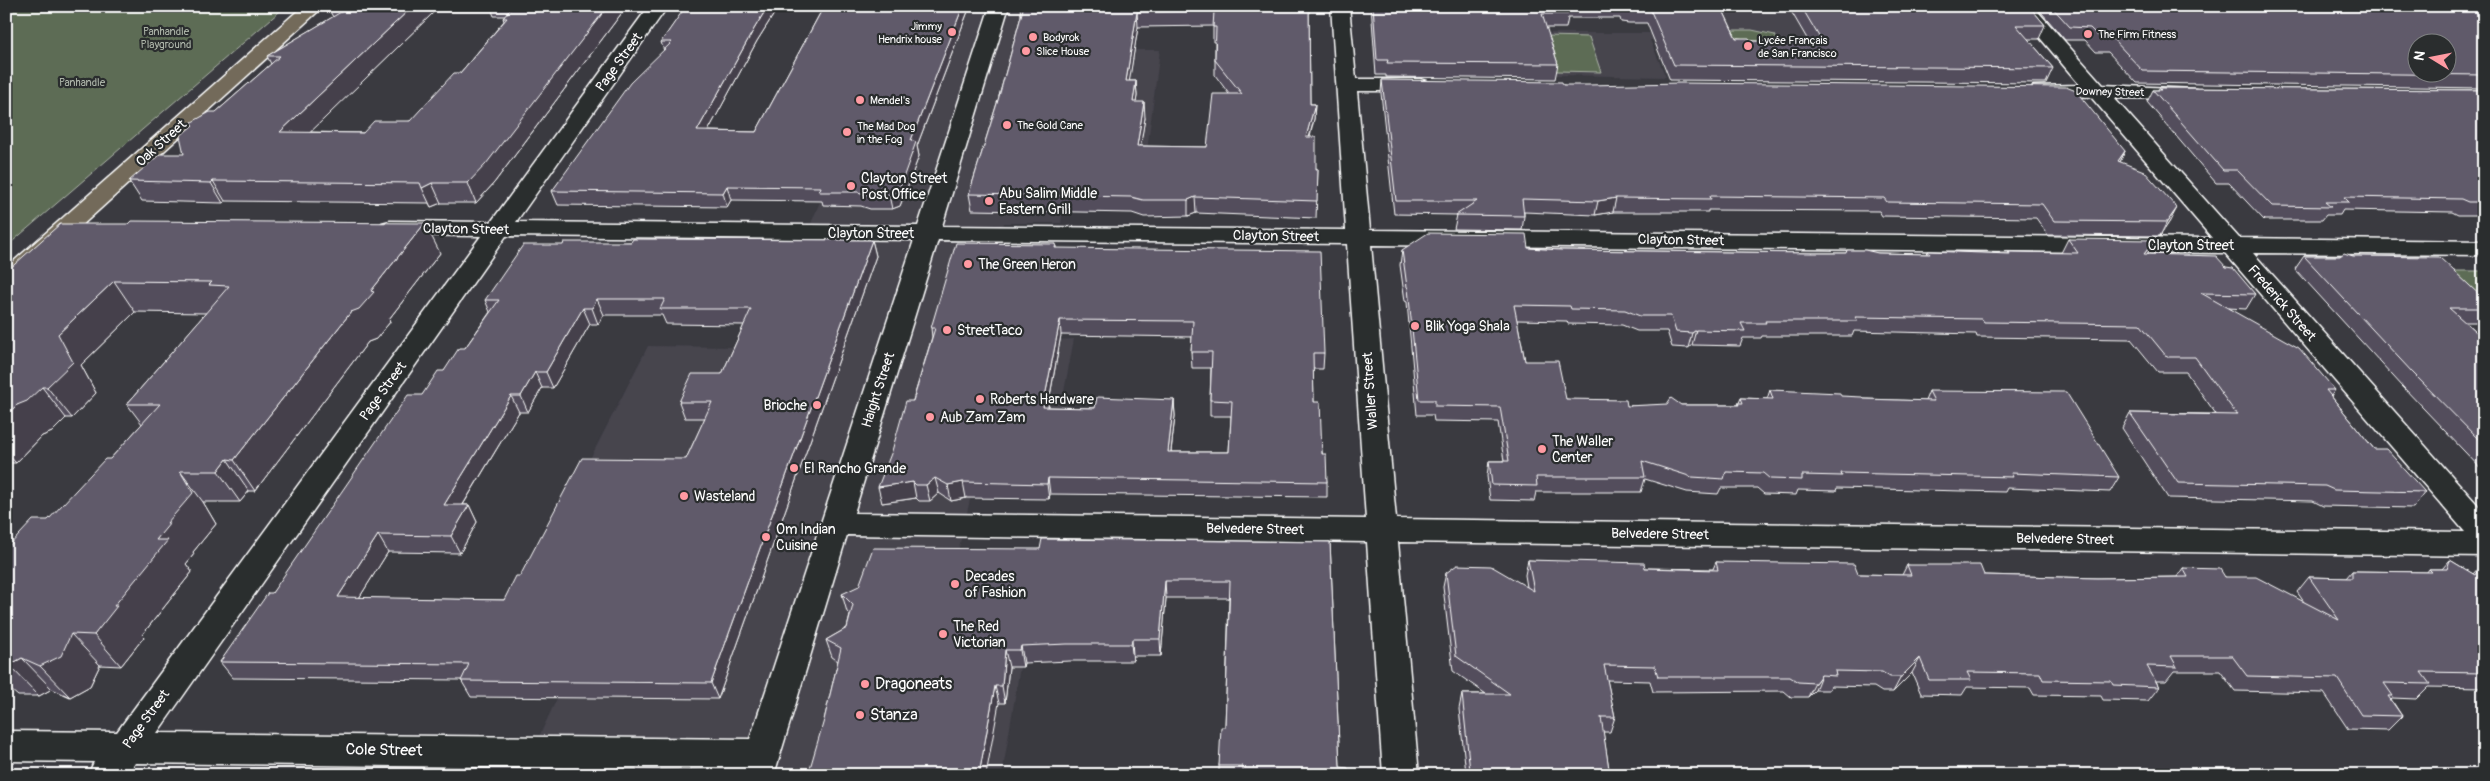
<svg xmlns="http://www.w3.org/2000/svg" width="2490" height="781" viewBox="0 0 2490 781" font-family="Pangolin,sans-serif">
<rect width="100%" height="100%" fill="#3a3a40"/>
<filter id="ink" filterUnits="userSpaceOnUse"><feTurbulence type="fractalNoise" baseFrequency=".02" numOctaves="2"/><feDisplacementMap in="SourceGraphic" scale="10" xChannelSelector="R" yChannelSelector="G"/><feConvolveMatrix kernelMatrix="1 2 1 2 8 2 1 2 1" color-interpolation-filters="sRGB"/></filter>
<g filter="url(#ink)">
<g fill="#46444d">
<polygon points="932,6 1121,6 1115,50 1160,50 1147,151 1072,151 1061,223 1004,223 975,338 1004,343 1074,339 1060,413 990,413 958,552 1039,553 1002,775 521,775 621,562 538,560 648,346 738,347 800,250 843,146"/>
<polygon points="1664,6 1788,6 1818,54 1680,40 1650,40 1666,77 1554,75 1541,33 1676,33"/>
</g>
<g fill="#5d6c54" stroke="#aeb6aa">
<polygon points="14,6 286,6 6,247 6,12"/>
<polygon points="1732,30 1752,30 1775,35 1779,44 1786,49 1736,37"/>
<polygon points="1546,36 1589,37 1601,72 1557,71"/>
<polygon points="2431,271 2484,271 2484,324"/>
</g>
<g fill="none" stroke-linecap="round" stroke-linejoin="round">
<defs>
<path id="minor" d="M649,6H668L516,222L918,226L990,6H1009L942,226L1346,230L1331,6H1349L1356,79H1420L1427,81L1430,85L1427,89L1420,91H1357L1370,230L2212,238L2091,97L2033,94L2030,90L2033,86L2080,85L2013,6H2033L2103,85L2196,89L2199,93L2196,97L2189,99L2114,98L2239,238L2484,241V255L2253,253L2484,512V556L1398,542L1419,775H1383L1367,542L847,535L774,775H738L740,770L135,763L127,775H88L94,762L6,761V731L117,732L481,236L390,235L382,233L378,228L382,223L390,221L491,222ZM506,236L914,240L750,739L157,733ZM938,240L1347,244L1366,519L854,513ZM1371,245L2225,253L2465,532L1396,519Z"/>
<polygon id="major" points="303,6 324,6 15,286 6,289 6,268"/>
</defs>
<use href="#minor" stroke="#fff" stroke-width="3"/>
<use href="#major" stroke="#fff" stroke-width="3"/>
<use href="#minor" fill="#2a2d2e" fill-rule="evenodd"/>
<use href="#major" fill="#736b5a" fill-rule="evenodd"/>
</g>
<g fill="#534d5c" stroke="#fff" fill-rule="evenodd">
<path d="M327,6H627L494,183L476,203H441L431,207L429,203L225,201L223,203L142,201L129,181L184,154L216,112L271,64L267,56L333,17ZM435,11H492L494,16H505L503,18L504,21L460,73L410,121L363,133L310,132Z"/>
<polygon points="685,6 779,6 757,41 708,131 756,132 824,6 970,6 917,146 919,156 900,206 892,209 870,209 861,206 823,205 822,201 731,200 727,207 558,205 552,191 664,51 661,42 686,7"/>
<path d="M1309,6L1310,104H1315L1314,119L1310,137L1316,169H1318L1316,218L1196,213L1188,216L1144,217L1132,213L972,210L969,194L998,100L1021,16L1020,7ZM1213,26V42H1215V75L1229,94L1207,147L1140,146L1145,118L1136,102L1137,96L1136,81H1129L1138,27Z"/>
<polygon points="1371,6 1721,6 1736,38 1751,41 1809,42 1788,6 2029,6 2045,25 2039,39 2028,39 2053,68 2046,83 1670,80 1647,23 1629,23 1621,22 1620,18 1568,18 1566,28 1546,28 1558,64 1555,79 1386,77 1386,75 1376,75"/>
<polygon points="2036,6 2484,6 2484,88 2137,83 2108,52 2096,52 2085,40 2065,40"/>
<polygon points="1382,80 1563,85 2125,151 2120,162 2170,221 2160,236 2048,235 2036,218 1882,216 1879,211 1708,210 1708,212 1613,212 1595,215 1524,212 1524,216 1522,230 1454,229 1457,215 1394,214 1381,93"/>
<polygon points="2159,88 2484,90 2484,214 2483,215 2458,215 2452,212 2343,210 2340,215 2326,215 2322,220 2264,220 2229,183 2216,183 2147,102 2153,90 2158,90"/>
<polygon points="2068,239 2147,255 2226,267 2255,294 2246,309 2228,308 2335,390 2331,396 2374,449 2425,492 2413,508 2323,506 2313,501 2168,498 2122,428 2130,413 2216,414 2186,372 2158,372 2131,339 1977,337 1976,334 1854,331 1852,336 1762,336 1761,338 1743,338 1740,346 1692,345 1688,348 1672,347 1667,331 1637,331 1622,325 1568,324 1567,321 1517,320 1525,361 1566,399 1627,406 1681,405 1738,405 1741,398 1767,399 1770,390 1864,399 1925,401 1929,391 2119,477 2110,492 2007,488 2005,492 1837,488 1836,491 1798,490 1796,495 1764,494 1757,488 1721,488 1718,494 1687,492 1645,479 1641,492 1536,492 1534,501 1490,500 1487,476 1489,461 1504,461 1498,422 1434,421 1433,415 1417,415 1407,302 1405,301 1400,265 1402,250 1528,248 1561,250 1812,253 1878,253 1927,254 1928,251 2008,254 2009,252 2061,253"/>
<path d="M872,240L876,256L718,699L471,697L461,680L233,678L220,662L422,395L465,348L490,312L485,300L563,245L631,242ZM604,315H662L666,324L744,325L722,374L679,402L685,418H705L686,459L520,576L504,600L359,598L388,552L460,553L477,522L469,505H463L519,412H528L542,388H553L590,324H598Z"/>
<path d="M1056,244V249L1324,353L1323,369H1313L1314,402L1327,482V497L1050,494L1049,499L966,498L951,501L939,493L930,501H919L916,498L882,503L932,337L931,328ZM1061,335L1192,337L1191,352L1192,368H1211L1210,400V416H1231L1229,452H1171L1175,416L1174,400L1095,408L1048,407Z"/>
<polygon points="440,253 389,319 390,322 376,339 368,342 255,491 249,491 240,502 203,502 216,524 193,552 194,554 186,564 192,572 142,635 144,637 121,666 100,665 90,686 70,697 52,689 39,696 18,696 11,690 6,689 6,549 48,520 110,459 142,424 127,404 206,313 135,312 81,365 96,393 72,418 66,418 52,432 42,436 16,463 6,463 6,272"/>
<polygon points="2304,256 2353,256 2484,299 2484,320 2482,322 2465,322 2484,339 2484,472 2403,387 2295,269"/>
<polygon points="1330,542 1340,767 1348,775 1219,775 1219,766 1225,727 1229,598 1166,598 1161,656 1133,656 1133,661 1070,661 1024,663 1023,667 1009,667 1005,703 999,703 824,720 838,661 832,657 826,640 847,628 850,615 847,612 842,594 1040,549"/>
<polygon points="1528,560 1645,568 1713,569 1716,562 1858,574 1902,575 1907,565 1984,575 2097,578 2177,577 2183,568 2225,577 2304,602 2297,592 2309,577 2346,578 2352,571 2427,572 2429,569 2442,569 2450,560 2473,574 2481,565 2484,566 2484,688 2428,687 2416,699 2392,698 2391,699 2402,716 2388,730 2348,729 2324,693 2235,691 2220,671 2174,671 2166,681 2156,681 2159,687 2148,701 2103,700 2101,696 2034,695 2030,688 1967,687 1962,695 1921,694 1912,673 1893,692 1882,692 1874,687 1831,686 1829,690 1815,690 1808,697 1791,697 1784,691 1653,692 1650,681 1607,680 1615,717 1610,732 1603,732 1610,775 1464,775 1466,773 1459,709 1462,694 1486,694 1453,671 1443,587 1446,573 1527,587 1525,575"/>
<polygon points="2484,702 2484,726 2479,719"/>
</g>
<g fill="#443f4b" stroke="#fff">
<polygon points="413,6 433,6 435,11 291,151 280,132"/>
<polygon points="608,6 627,6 494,183 476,203 468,183"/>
<polygon points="768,6 779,6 757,41 701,144 697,131 754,29"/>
<polygon points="963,6 970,6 917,146 919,156 900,206 892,209 889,195 911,140"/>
<polygon points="1137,12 1138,27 1127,96 1126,81"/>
<polygon points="1136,81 1137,96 1134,117 1133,102"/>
<polygon points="1144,102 1145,118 1138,162 1137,146"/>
<polygon points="1315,104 1314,119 1305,153 1306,137"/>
<polygon points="2125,151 2119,164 2118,161"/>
<polygon points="213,181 225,201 223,203 211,183"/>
<polygon points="432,183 441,203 431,207 422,188"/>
<polygon points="727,186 731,200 727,207 723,193"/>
<polygon points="1195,197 1196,213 1188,216 1188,200"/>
<polygon points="1616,198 1613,212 1595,215 1598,201"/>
<polygon points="2177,208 2170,221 2160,236 2167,222"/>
<polygon points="425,223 440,253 389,319 390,322 376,339 368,342 255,491 234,460 351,312 371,291"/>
<polygon points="872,240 876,256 718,699 711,683"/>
<polygon points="2155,240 2147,254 2136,269 2144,254"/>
<polygon points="114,281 135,312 81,365 96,393 72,418 47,387 58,334"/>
<polygon points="597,299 604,315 598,324 592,308"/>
<polygon points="583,308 590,324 553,388 546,372"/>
<polygon points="1060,320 1061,335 1045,423 1043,407"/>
<polygon points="1696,330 1692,345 1688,348 1692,333"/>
<polygon points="535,372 542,388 528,412 521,396"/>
<polygon points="42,387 66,418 52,432 42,436 16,463 6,452 6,415 17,405"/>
<polygon points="511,396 519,412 453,521 444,505"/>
<polygon points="1174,400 1175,416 1169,467 1168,452"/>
<polygon points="227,459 249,491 240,502 218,471"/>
<polygon points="180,471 203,502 216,524 193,552 194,554 186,564 192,572 142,635 144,637 121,666 94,635 114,606 167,523"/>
<polygon points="935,478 939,493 930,501 926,485"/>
<polygon points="1048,478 1050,494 1049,499 1047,484"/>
<polygon points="913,482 916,498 882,503 878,487"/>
<polygon points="963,482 966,498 951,501 948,485"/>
<polygon points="469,505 477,522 460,553 451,536"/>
<polygon points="378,535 388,552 349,614 338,597"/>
<polygon points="1165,581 1166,598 1161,656 1160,639"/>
<polygon points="71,634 100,665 90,686 70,697 40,666"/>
<polygon points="1132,639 1133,656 1133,661 1131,644"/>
<polygon points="1021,646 1024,663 1023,667 1020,650"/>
<polygon points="1005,650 1009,667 1005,703 1002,686"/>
<polygon points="22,658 52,689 39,696 9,665"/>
<polygon points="1920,658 1912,673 1893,692 1901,677"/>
<polygon points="1821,675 1815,690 1808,697 1815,683"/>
<polygon points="995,686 999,703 986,775 979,775"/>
</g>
<g fill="#615a6b" stroke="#fff" fill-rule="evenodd">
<polygon points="351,6 413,6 280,132 363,133 374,121 410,121 454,73 460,73 507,18 503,18 513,6 608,6 486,164 468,183 432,183 422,188 420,183 213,181 211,183 129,181 160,154 184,154 180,136 193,125 192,122 210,112 216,112 280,56 267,56"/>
<polygon points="686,6 768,6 754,29 697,131 756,132 824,6 963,6 911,140 916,142 898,192 889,195 867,195 858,192 819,192 821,187 727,186 723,193 552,191 630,83 672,42 661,42"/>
<path d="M1021,6H1309L1310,104H1315L1306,137H1316V169H1318L1317,201L1195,197L1188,200H1143L1131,197L969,194L998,100L1023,9L1020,7ZM1214,11L1213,27H1216L1215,60L1242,94H1213L1207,147L1137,146L1144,102H1133L1136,81H1126L1137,12Z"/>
<polygon points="1373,6 1566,6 1568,14 1542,14 1558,64 1387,63 1388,60 1377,60"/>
<polygon points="1624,6 1721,6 1736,38 1749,38 1751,41 1811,42 1810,40 1821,40 1801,6 2029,6 2045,25 2016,25 2053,68 1674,65 1650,9 1632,9 1624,7"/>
<path d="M2051,6H2484V75L2143,71L2113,39H2101L2090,28L2070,27ZM2418,42H2448V72H2418Z"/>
<polygon points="1382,80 1562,82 1563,85 1588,85 1680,83 2066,87 2076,91 2125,151 2118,161 2144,171 2177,208 2167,222 2054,221 2042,204 1887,202 1884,198 1710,196 1711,199 1616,198 1598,201 1522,199 1524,216 1456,215 1477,201 1396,201"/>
<polygon points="2159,88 2484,90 2484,202 2468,202 2461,199 2344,197 2349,202 2325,202 2331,207 2272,206 2237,170 2223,170 2153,90 2161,90"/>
<polygon points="131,221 425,223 371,291 374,292 359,309 351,312 234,460 227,459 218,471 180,471 193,493 167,523 170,523 156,540 168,540 114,606 117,606 94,635 71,634 61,656 40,666 22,658 9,665 6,665 6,549 33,520 48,520 105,459 110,459 160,404 127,404 229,286 209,285 212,282 114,281 58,334 73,362 47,387 42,387 27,401 17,405 6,415 6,272 60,224 128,224"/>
<polygon points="1428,233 1526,234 1528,248 1561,250 1812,253 1846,253 1847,250 1865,250 1878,253 1930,254 1928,251 2010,254 2009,252 2078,253 2068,239 2155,240 2144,254 2216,256 2226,267 2233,268 2255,294 2201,293 2299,348 2335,390 2326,390 2374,449 2386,449 2425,492 2334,490 2325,486 2178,483 2130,413 2237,415 2195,357 2167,357 2140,324 1984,322 1982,319 1855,317 1858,321 1765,321 1766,323 1741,323 1745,331 1696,330 1692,333 1676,332 1671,316 1640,316 1625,310 1571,309 1570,306 1514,305 1525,361 1558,361 1566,399 1626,400 1627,406 1667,404 1671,398 1681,405 1739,405 1738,403 1743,403 1741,398 1773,399 1770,390 1840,393 1841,396 1862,397 1864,399 1934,401 1929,391 2066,392 2119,477 2011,473 2013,477 1841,473 1842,476 1802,475 1802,480 1770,479 1763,473 1726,472 1724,479 1692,477 1642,461 1645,477 1536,477 1537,486 1492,485 1489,461 1509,461 1500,407 1435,406 1435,400 1419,400 1408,288 1407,287 1402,250"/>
<path d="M633,239L872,240L711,683L461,681L469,664L220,662L268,593H272L408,395H422L438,371H444L459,348H465L499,300H485L523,245H563L564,242H631ZM597,299H665L660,309H751L722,374H692L679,402H712L686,459L582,458L520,576H516L504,600L338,597L378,535L451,536L469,505H444L511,396H521L535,372H546L583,308H592Z"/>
<path d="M956,243L1056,244L1055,248L1320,251L1324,353H1313L1314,402H1320L1322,454H1326L1327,482L1048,478L1047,484L963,482L948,485L935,478L926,485H916L913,482L878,487L892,451L906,401H913L935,328H931ZM1060,320L1193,321L1191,352H1212L1210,400L1232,401L1229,452H1168L1174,400L1097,397L1095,408L1043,407Z"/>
<polygon points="2344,253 2353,256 2439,257 2484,299 2484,308 2449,308 2484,339 2484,445 2413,373 2304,256 2340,256"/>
<polygon points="1042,539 1330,542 1340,767 1348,768 1348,775 1243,775 1243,766 1219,766 1221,727 1225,727 1230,581 1165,581 1160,639 1132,639 1131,644 1067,644 1021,646 1020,650 1005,650 1002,686 995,686 979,775 808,775 824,720 841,648 826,640 847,628 853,605 842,594 859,586 873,548 1040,549"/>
<polygon points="1528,560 1644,563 1645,568 1718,570 1716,562 1854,564 1858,574 1911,575 1907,565 1980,565 1984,575 2097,578 2188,577 2183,568 2220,569 2225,577 2256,577 2339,620 2309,577 2352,578 2352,571 2432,572 2429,569 2447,569 2450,560 2475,575 2481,565 2484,566 2484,673 2421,672 2430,684 2384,683 2393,696 2388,696 2402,716 2361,715 2337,678 2247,676 2232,656 2171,656 2177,667 2147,666 2159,687 2113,685 2111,681 2043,680 2040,673 1967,672 1971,680 1929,680 1920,658 1901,677 1890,677 1882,672 1835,671 1836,676 1821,675 1815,683 1798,682 1790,677 1658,677 1655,666 1604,665 1615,717 1601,717 1610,775 1536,773 1537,775 1464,775 1470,771 1462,694 1510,694 1456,656 1446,573 1457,565 1491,566 1534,591"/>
</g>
</g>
<g fill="#ff9aa2" stroke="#2a2d2e" stroke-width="2">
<circle cx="952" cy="32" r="5"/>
<circle cx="2088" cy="34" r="5"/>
<circle cx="1033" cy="37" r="5"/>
<circle cx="1748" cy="46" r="5"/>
<circle cx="1026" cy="51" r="5"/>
<circle cx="860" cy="100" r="5"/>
<circle cx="1007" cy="125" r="5"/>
<circle cx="847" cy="132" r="5"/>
<circle cx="851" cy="186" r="5"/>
<circle cx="989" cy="201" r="5"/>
<circle cx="968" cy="264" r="5"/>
<circle cx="1415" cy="326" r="5"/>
<circle cx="947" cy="330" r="5"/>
<circle cx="980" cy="399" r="5"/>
<circle cx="817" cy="405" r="5"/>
<circle cx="930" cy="417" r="5"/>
<circle cx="1542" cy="449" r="5"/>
<circle cx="794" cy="468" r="5"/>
<circle cx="684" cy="496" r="5"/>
<circle cx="766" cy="537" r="5"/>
<circle cx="955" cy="584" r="5"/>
<circle cx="943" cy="634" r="5"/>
<circle cx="865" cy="684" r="5"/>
<circle cx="860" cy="715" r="5"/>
</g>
<g text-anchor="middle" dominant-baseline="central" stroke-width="4.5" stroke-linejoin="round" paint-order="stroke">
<g font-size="11" fill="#fff" stroke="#2a2d2e" text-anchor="start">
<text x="942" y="26" text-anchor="end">Jimmy<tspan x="942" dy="13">Hendrix house</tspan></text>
<text x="2098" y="34">The Firm Fitness</text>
<text x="1043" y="37">Bodyrok</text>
<text x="1758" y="40">Lycée Français<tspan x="1758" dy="13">de San Francisco</tspan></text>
<text x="1036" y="51">Slice House</text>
<text x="870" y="100">Mendel's</text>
<text x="1017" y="125">The Gold Cane</text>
<text x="857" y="126">The Mad Dog<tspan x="857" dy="13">in the Fog</tspan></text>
</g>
<g font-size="11" fill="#aeb6aa" stroke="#2a2d2e">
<text x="166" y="31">Panhandle<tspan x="166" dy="13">Playground</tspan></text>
<text x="82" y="82">Panhandle</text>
</g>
<g font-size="11" fill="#fff" stroke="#2a2d2e">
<text transform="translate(2110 92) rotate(1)">Downey Street</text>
</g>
<g font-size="14" fill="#fff" stroke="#2a2d2e">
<text transform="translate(619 62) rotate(-54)">Page Street</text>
<text transform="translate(161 143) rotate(-42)">Oak Street</text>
<text transform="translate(466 229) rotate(1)">Clayton Street</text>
<text x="871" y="233">Clayton Street</text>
<text transform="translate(1276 236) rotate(1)">Clayton Street</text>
<text transform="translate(1681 240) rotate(1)">Clayton Street</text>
<text x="2191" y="245">Clayton Street</text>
<text transform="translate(2282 303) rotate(49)">Frederick Street</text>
<text transform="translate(878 390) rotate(-72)">Haight Street</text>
<text transform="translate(383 391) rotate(-54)">Page Street</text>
<text transform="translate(1370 391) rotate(-94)">Waller Street</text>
<text transform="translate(1255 529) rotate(1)">Belvedere Street</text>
<text transform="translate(1660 534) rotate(1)">Belvedere Street</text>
<text transform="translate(2065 539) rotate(1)">Belvedere Street</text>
<text transform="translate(146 719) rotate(-54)">Page Street</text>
</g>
<g font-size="14" fill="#fff" stroke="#2a2d2e" text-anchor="start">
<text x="861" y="178">Clayton Street<tspan x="861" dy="16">Post Office</tspan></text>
<text x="999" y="193">Abu Salim Middle<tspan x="999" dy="16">Eastern Grill</tspan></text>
<text x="978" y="264">The Green Heron</text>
<text x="1425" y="326">Blik Yoga Shala</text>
<text x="957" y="330">StreetTaco</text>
<text x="990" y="399">Roberts Hardware</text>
<text x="807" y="405" text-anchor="end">Brioche</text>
<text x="940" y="417">Aub Zam Zam</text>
<text x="1552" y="441">The Waller<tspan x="1552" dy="16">Center</tspan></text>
<text x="804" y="468">El Rancho Grande</text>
<text x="694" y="496">Wasteland</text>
<text x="776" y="529">Om Indian<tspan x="776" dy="16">Cuisine</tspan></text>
<text x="965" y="576">Decades<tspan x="965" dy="16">of Fashion</tspan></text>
<text x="953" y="626">The Red<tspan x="953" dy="16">Victorian</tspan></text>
</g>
<g font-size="16" fill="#fff" stroke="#2a2d2e" text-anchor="start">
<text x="875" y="684">Dragoneats</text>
<text x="870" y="715">Stanza</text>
</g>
<g font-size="16" fill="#fff" stroke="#2a2d2e">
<text transform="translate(384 750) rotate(1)">Cole Street</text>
</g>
</g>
<rect width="2490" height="781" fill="none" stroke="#2a2d2e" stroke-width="25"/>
<rect x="12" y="12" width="2465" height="756" fill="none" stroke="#fff" stroke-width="2" filter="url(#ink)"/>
<g transform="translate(2432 58) rotate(280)"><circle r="24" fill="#2a2d2e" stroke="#7f8182"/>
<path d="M0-4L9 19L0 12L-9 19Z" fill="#ff9aa2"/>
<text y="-8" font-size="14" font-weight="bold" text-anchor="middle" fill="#ffffff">N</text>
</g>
</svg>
